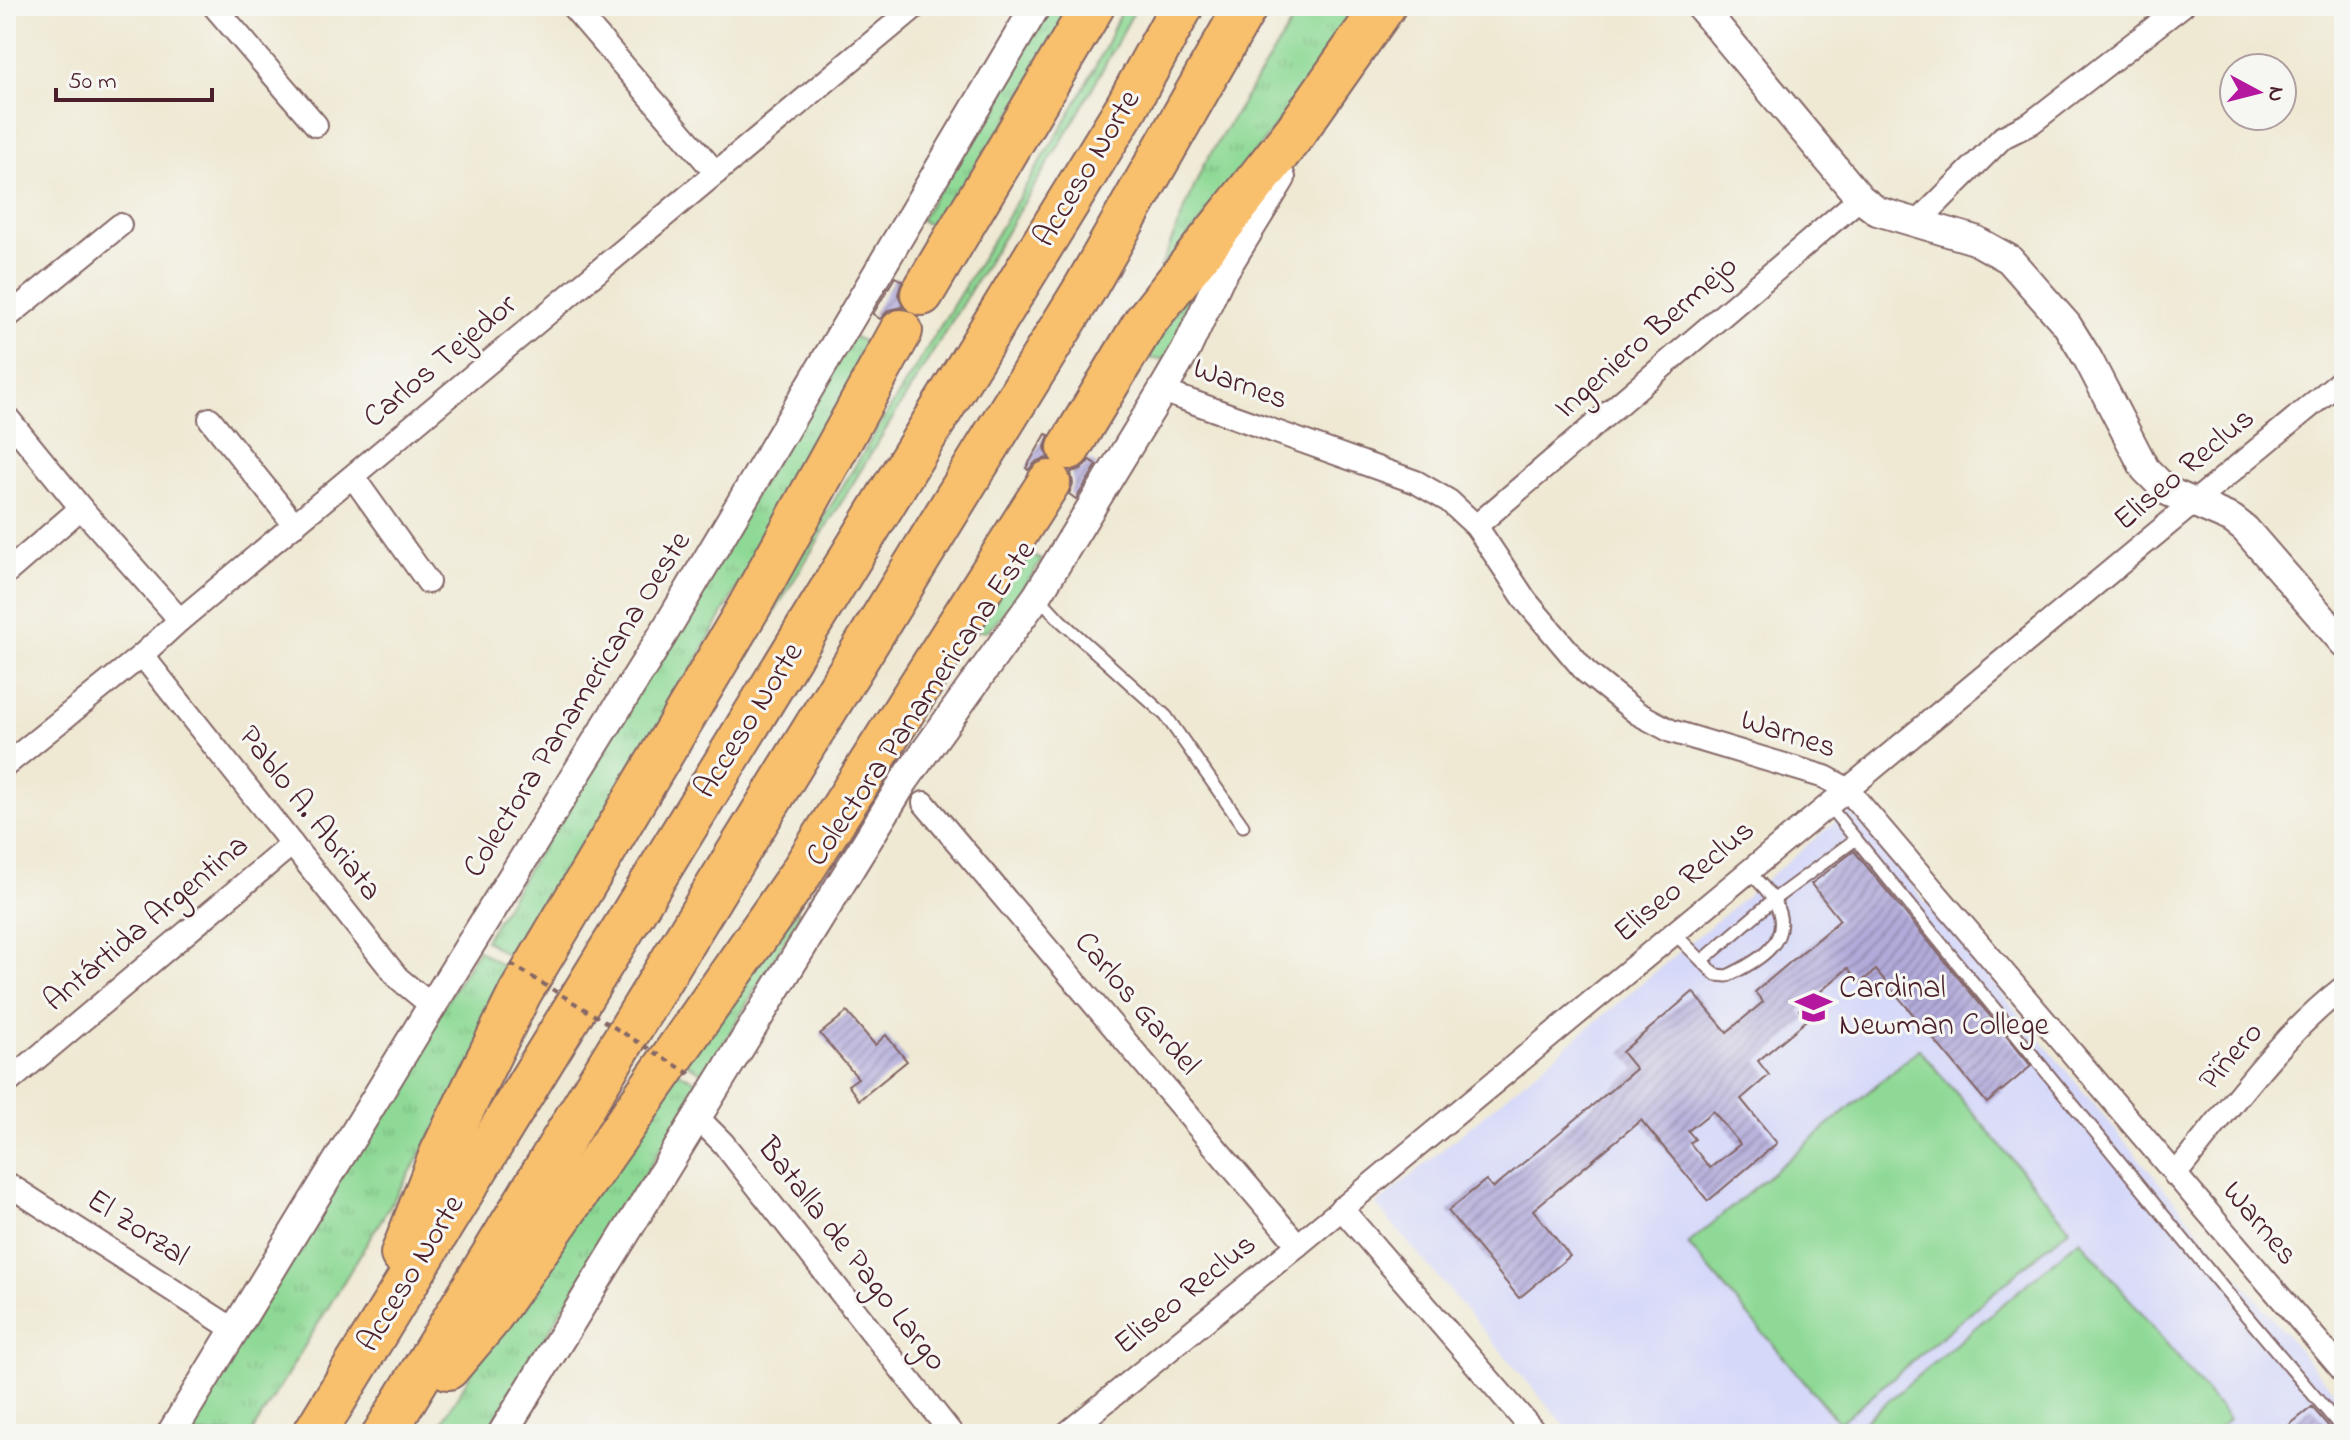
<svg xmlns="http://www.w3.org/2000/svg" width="2350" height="1440" viewBox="0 0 2350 1440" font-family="'Indie Flower',sans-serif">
<defs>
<pattern id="grass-tufts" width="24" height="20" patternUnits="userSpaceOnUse" patternTransform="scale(2)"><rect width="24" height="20" fill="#8ed995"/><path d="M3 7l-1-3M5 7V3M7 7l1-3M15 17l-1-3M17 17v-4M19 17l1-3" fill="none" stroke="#7cba81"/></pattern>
<pattern id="building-hatch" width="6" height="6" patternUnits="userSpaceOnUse" patternTransform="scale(2)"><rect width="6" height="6" fill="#b2abda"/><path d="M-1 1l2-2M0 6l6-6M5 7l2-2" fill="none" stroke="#938bb1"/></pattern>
</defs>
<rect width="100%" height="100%" fill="#f6f6f2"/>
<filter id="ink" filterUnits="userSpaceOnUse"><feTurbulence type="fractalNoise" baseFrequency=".0125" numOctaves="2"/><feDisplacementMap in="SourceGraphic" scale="16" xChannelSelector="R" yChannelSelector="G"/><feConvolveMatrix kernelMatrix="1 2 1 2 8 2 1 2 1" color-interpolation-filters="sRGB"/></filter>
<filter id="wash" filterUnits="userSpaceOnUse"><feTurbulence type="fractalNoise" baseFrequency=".006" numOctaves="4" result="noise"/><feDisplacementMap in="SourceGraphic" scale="32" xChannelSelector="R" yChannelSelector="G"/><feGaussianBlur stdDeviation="1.8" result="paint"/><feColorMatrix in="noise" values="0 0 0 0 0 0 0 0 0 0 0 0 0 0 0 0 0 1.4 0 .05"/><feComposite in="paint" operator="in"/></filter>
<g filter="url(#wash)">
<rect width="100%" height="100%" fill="#efe9d3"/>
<polygon fill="#d5d8f9" points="1849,810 2344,1404 2344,1434 1572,1434 1376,1205"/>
<g fill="url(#grass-tufts)" stroke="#6c7c60" stroke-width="2">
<polygon points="1051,6 1077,6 940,231 920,220"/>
<polygon points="1123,6 1137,6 1078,114 719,703 713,699 1071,112 1104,50"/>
<polygon points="1302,6 1369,6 1175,255 1161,266 1203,166"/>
<polygon points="1225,232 1172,359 1150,359 1149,353"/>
<polygon points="851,336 863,341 854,375 527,969 485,940"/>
<path d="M1025,553L1042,560C1026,586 1008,609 987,631H977Z"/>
<polygon points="798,910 800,915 705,1074 680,1060"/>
<polygon points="478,950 520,977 414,1166 251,1434 184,1434"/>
<polygon points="676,1070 700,1084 486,1434 435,1434 471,1373"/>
</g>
<g fill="#8ed995" stroke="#6c7c60" stroke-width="2">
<polygon points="1919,1049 2070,1228 1839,1423 1688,1244"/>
<polygon points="2080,1239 2229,1419 2211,1434 1849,1434"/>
</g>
<g id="blocks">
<g fill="url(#building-hatch)" fill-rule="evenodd">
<polygon points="895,277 902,281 898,294 903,307 889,310 880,319 873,314"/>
<polygon points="1046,434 1049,435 1045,447 1048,458 1037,461 1028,470 1026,468"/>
<polygon points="1090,460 1097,465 1076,499 1069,494 1073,484 1071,472 1081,469"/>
<path d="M1854,851L2031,1066L1987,1103L1876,970L1860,983L1848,968L1799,1010L1807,1020L1758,1061L1769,1075L1741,1099L1777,1143L1708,1201L1641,1120L1533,1210L1570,1256L1519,1298L1448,1211L1486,1180L1493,1188L1636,1069L1622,1052L1693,992L1727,1032L1763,1002L1755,992L1840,920L1811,884ZM1713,1111L1740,1144L1710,1168L1690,1143L1695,1139L1688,1131Z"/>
<polygon points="847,1012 875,1045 886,1035 907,1061 859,1100 848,1085 858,1078 820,1034"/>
<polygon points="2312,1407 2335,1434 2278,1434"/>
</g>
</g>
</g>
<g filter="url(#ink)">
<use href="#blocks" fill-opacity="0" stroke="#846666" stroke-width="2"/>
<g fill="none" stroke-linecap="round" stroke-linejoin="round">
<defs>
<g id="service">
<polyline points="1038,596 1060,620 1166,716 1243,826"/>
<polyline points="1828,805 2223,1288 2344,1431"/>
<path d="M1674,933L1716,975L1727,976C1759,961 1796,940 1774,901C1768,890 1757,880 1748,871"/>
<polyline points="1702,961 1773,900 1856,839"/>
</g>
<g id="minor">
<polyline points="214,6 316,125"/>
<polyline points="572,6 716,173"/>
<polyline points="1918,222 2003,137 2031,123 2182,6"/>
<polyline points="6,318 120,225"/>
<polyline points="1162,391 1416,482 1449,501 1476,526 1526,601 1586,672 1637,713 1671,731 1825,777 1847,789 2344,1372"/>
<polyline points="6,416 81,508 180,620"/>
<polyline points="210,419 295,525"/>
<polyline points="353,477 428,582"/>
<polyline points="1476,526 1860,198"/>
<polyline points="6,573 81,508"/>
<polyline points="142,655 398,978 432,1006"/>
<polyline points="6,765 142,655 180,620 916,6"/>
<polyline points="924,803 1298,1245"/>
<polyline points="6,1084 292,844"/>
<polyline points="698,1118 723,1143 952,1434"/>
<path d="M2175,1175C2228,1110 2278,1038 2344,987"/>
<polyline points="6,1183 233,1329"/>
<polyline points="1341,1208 1536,1434"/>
<polyline points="1066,1434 1298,1245 2344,378"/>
</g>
<g id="tertiary">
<polyline points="1700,6 1860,198 1877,211 1975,240 2009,259 2067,325 2088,359 2145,469 2167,491 2232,519 2245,529 2344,643"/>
<polyline points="171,1434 432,1006 662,636 1036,6"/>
<polyline points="502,1434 904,781 1037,596 1162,391 1186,350 1219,279 1281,178"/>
</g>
<g id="motorway">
<polyline points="922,294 1093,6"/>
<polyline points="1069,448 1145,322 1296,131 1384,6"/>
<polyline points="402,1254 440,1156 520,993 749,607 901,331"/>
<polyline points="448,1368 486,1323 799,876 1049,482"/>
<polyline points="314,1434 1126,108 1182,6"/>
<polyline points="384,1434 718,885 1084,290 1246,6"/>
</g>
</defs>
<use href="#service" stroke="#846666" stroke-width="15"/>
<use href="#minor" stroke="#846666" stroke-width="26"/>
<use href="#tertiary" stroke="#846666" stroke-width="32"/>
<use href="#motorway" stroke="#846666" stroke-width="46"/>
<use href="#service" stroke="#fff" stroke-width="11"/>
<use href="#minor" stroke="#fff" stroke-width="22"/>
<use href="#tertiary" stroke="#fff" stroke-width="28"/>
<use href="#motorway" stroke="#f8bf6c" stroke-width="42"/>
<polyline stroke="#846666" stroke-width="4" stroke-dasharray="6 6" stroke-linecap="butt" points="511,964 695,1077"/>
</g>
</g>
<defs>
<symbol id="school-bare" viewBox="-9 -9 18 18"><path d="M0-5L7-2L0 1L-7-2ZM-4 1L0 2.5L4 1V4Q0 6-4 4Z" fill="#b5179e" stroke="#f6f6f2" stroke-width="2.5" paint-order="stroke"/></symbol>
</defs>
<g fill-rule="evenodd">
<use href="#school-bare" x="1788" y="982" width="51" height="51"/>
</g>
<g text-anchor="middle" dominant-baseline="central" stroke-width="6" stroke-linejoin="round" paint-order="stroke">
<g font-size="32" fill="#4a1f2b" stroke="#f6f6f2">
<text transform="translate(1088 169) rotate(-59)">Acceso Norte</text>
<text transform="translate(1647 338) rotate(-41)">Ingeniero Bermejo</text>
<text transform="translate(441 362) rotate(-40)">Carlos Tejedor</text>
<text transform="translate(1240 385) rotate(20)">Warnes</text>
<text transform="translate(2185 470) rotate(-40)">Eliseo Reclus</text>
<text transform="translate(922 704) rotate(-56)">Colectora Panamericana Este</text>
<text transform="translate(578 705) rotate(-58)">Colectora Panamericana Oeste</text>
<text transform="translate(750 721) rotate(-58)">Acceso Norte</text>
<text transform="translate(1788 735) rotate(18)">Warnes</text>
<text transform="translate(309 814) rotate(52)">Pablo A. Abriata</text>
<text transform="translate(1685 882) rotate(-40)">Eliseo Reclus</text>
<text transform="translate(147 924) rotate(-40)">Antártida Argentina</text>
<text transform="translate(1136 1004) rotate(50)">Carlos Gardel</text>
<text transform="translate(2232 1057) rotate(-49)">Piñero</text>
<text transform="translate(2259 1224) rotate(50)">Warnes</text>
<text transform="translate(137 1229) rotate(33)">El Zorzal</text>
<text transform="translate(851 1255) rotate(52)">Batalla de Pago Largo</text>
<text transform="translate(412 1274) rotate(-59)">Acceso Norte</text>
<text transform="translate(1186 1295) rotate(-39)">Eliseo Reclus</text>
</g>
<g font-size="32" fill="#4a1f2b" stroke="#f6f6f2" text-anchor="start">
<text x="1839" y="989">Cardinal<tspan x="1839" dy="37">Newman College</tspan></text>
</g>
</g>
<rect width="2350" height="1440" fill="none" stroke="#f6f6f2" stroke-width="32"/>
<g transform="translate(2258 92) rotate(97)"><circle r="38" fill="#f6f6f2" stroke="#b1a0a2" stroke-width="2"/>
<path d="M0-6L14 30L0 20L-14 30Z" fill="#b5179e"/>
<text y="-12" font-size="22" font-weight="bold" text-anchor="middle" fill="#4a1f2b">N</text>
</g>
<path d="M56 88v12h156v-12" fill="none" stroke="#4a1f2b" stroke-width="4"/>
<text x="68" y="88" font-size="24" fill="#4a1f2b" stroke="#f6f6f2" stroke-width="6" paint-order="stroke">50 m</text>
</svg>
